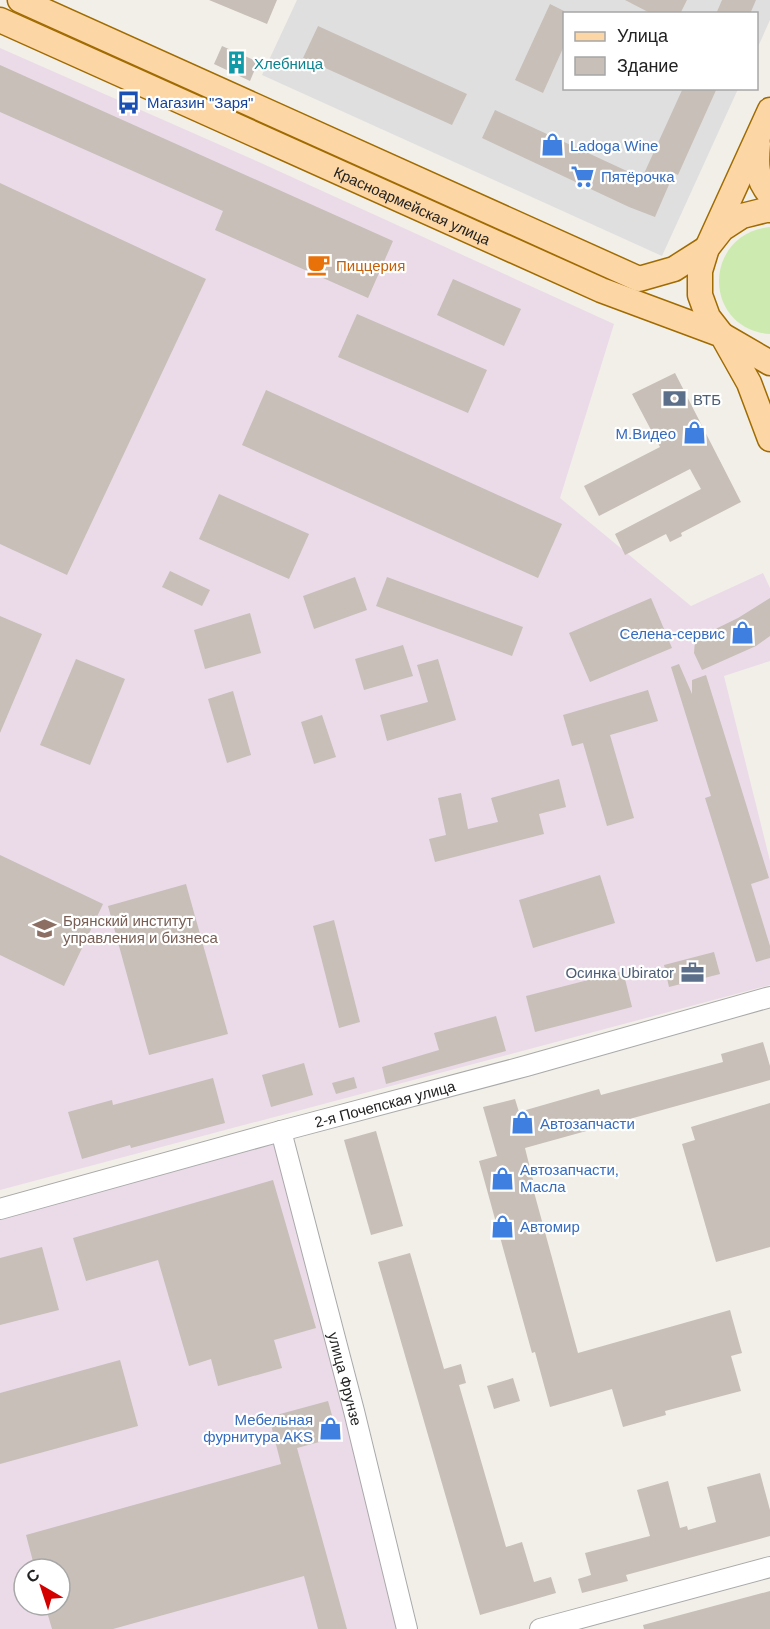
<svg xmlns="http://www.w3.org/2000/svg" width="770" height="1629" viewBox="0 0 770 1629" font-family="Helvetica,sans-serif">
<rect width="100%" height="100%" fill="#f2efe9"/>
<polygon fill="#e0dfdf" points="297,0 770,0 770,20 757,49 756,14 564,14 564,88 738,89 662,256 262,75"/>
<g fill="#ebdbe8" fill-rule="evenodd">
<polygon points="0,48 261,163 614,324 560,498 691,606 763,573 770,588 770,661 724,676 770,861 770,985 0,1190"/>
<path d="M281,1131L407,1629H0V1210ZM24,1569H60V1605H24Z"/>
</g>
<path fill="#cdebb0" d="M770,227V334C702,329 702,234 770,227Z"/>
<g fill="#c7bfb8">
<polygon points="209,0 277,0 267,24"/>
<polygon points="625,0 687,0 680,14 652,14"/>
<polygon points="722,0 756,0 750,14 716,14"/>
<polygon points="550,4 564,11 564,46 543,93 515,80"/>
<polygon points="318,26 467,94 452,125 303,58"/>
<polygon points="222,46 258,62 250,81 214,64"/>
<polygon points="0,65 393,241 368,298 215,230 223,211 0,112"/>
<polygon points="683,88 717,88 678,175 674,173 655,217 629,207 482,138 495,110 642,178"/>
<polygon points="0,183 206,279 67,575 0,544"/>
<polygon points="453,279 521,309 504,346 437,315"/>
<polygon points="357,314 487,370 468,413 338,357"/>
<polygon points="675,373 741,502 681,533 682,536 670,542 666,534 625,555 615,534 701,489 690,469 599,516 584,486 660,447 632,394"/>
<polygon points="266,390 562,524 538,578 242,445"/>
<polygon points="219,494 309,534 289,579 199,539"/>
<polygon points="170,571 210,590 202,606 162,587"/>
<polygon points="355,577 367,610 314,629 303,596"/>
<polygon points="387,577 523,627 512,656 376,606"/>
<polygon points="651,598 672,648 590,682 569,633"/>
<polygon points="770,598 770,636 756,646 702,670 694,653 695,641 701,636 738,618"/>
<polygon points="250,613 261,653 205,669 194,630"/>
<polygon points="0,616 42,634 0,733"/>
<polygon points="403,645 413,676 364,690 355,659"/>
<polygon points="76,659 125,679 90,765 40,745"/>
<polygon points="438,659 456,720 387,741 380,715 428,702 417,665"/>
<polygon points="679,664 692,694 692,680 706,675 769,878 751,884 770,946 770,958 756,962 705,798 711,796 671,667"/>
<polygon points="648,690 658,721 610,735 634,818 607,826 583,743 572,746 563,715"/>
<polygon points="233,691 251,755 227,763 208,699"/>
<polygon points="322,715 336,757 314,764 301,722"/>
<polygon points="559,779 566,807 539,814 544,834 435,862 429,839 446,835 438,798 461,793 468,829 498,822 491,798"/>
<polygon points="0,855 103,904 64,986 0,955"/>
<polygon points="600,875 615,923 533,948 519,900"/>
<polygon points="186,884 228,1034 149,1055 108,906"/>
<polygon points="334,920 360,1022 339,1028 313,926"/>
<polygon points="714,952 720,974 669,987 664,965"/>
<polygon points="623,971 632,1007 535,1032 526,996"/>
<polygon points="496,1016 506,1051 386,1084 382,1067 439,1050 434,1033"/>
<polygon points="763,1042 770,1066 770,1080 525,1148 533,1180 531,1181 578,1353 730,1310 742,1353 731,1356 741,1391 665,1411 666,1415 623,1427 612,1389 550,1407 535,1352 532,1353 479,1161 497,1156 483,1107 515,1099 519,1112 599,1089 601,1095 723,1062 721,1054"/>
<polygon points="304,1063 313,1095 271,1107 262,1075"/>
<polygon points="354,1077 357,1088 336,1094 332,1083"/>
<polygon points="213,1078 225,1123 131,1148 130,1145 82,1159 68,1112 112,1100 113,1105"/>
<polygon points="770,1103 770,1247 716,1262 682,1144 695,1140 691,1127"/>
<polygon points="376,1131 403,1226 371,1235 344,1140"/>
<polygon points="273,1180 316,1328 274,1340 282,1368 218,1386 211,1359 189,1366 158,1260 86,1281 73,1238"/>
<polygon points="42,1247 59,1310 0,1325 0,1258"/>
<polygon points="410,1253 444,1369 461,1364 466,1383 459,1385 506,1547 522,1542 534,1582 551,1577 556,1593 480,1615 378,1262"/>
<polygon points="120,1360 138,1426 0,1464 0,1393"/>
<polygon points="513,1378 520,1401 494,1409 487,1386"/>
<polygon points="328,1401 338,1437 297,1448 347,1629 318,1629 304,1576 113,1629 52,1629 45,1605 60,1605 60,1569 35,1569 26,1535 281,1464 269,1417"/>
<polygon points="760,1473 770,1510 770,1536 626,1575 628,1581 582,1593 578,1579 591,1575 585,1553 650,1536 637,1490 668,1481 680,1528 687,1526 688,1530 716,1522 707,1487"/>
<polygon points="770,1591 770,1629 644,1629 643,1625"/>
</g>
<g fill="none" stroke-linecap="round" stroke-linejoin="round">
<defs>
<g id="minor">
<path id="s1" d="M281,1131L354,1411L407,1629"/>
<path id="s2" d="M0,1209L281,1131L526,1066L770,997"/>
<polyline points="540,1629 770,1567"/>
</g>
<g id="major">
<polyline points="20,0 639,279 674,269 707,248 722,229 742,216 766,210 770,210"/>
<path id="s3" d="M0,20L601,290L722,335L749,383L770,439"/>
<polyline points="770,110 707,248 700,271 700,295 708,317 722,335 770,363"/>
<path d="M758,144C756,166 756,177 770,195"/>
</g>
</defs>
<use href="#minor" stroke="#a9a9a9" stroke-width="22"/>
<use href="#major" stroke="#a06b00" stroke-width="27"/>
<use href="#minor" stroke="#fff" stroke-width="20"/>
<use href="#major" stroke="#fcd6a4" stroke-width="24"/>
</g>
<defs>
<symbol id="building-bare" viewBox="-9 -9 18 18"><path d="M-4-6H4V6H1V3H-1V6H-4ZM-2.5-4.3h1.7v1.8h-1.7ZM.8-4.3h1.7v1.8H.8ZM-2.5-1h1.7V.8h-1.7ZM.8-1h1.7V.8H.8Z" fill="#0f9aa8" stroke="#fff" stroke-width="2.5" paint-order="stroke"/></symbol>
<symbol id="bus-bare" viewBox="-9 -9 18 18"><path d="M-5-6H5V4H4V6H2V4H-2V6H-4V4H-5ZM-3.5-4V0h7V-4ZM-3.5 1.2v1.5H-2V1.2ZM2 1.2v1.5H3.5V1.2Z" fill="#1a4fb4" stroke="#fff" stroke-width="2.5" paint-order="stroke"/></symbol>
<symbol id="shop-bare" viewBox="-9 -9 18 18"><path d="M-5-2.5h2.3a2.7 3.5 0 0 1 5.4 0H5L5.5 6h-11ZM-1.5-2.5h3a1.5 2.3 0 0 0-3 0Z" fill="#3f7fe0" stroke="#fff" stroke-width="2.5" paint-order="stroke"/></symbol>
<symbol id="supermarket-bare" viewBox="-9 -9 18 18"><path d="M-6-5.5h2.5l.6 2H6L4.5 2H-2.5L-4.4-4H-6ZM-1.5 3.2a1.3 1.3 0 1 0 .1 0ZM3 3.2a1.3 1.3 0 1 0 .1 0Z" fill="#3f7fe0" stroke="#fff" stroke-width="2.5" paint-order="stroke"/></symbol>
<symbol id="cafe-bare" viewBox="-9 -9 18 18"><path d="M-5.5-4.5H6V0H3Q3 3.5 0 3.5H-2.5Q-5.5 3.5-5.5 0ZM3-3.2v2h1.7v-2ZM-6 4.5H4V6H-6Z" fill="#e8710a" stroke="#fff" stroke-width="2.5" paint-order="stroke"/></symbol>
<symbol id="bank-bare" viewBox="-9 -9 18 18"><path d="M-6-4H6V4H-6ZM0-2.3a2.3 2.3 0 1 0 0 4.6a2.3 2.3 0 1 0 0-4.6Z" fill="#5c6f8a" stroke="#fff" stroke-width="2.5" paint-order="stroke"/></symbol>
<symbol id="university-bare" viewBox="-9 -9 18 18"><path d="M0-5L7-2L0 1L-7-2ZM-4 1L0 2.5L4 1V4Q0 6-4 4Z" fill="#8d6e63" stroke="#fff" stroke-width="2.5" paint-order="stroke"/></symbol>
<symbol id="office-bare" viewBox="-9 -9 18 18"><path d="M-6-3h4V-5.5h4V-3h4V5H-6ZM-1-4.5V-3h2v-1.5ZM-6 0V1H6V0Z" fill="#5c6f8a" stroke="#fff" stroke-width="2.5" paint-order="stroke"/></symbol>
</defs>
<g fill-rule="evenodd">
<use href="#building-bare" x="220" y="46" width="33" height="33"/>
<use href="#bus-bare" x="112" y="86" width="33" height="33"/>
<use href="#shop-bare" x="536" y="128" width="33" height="33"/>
<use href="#supermarket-bare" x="566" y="160" width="33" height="33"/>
<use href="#cafe-bare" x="302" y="248" width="33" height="33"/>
<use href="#bank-bare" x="658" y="382" width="33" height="33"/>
<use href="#shop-bare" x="678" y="416" width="33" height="33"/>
<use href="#shop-bare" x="726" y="616" width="33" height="33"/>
<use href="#university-bare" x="28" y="912" width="33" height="33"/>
<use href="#office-bare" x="676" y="956" width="33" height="33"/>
<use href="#shop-bare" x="506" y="1106" width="33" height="33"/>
<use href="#shop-bare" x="486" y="1162" width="33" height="33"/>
<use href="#shop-bare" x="486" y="1210" width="33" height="33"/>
<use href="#shop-bare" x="314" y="1412" width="33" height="33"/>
</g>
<g text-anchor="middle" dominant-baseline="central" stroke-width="4.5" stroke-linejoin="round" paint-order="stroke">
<g font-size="15" fill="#0d838f" stroke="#fff" text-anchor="start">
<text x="254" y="63">Хлебница</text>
</g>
<g font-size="15" fill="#164399" stroke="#fff" text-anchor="start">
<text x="147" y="102">Магазин "Заря"</text>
</g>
<g font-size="15" fill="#366cbe" stroke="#fff" text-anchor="start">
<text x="570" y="145">Ladoga Wine</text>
<text x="601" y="176">Пятёрочка</text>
<text x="676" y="433" text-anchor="end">М.Видео</text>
<text x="725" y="633" text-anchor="end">Селена-сервис</text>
<text x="540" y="1123">Автозапчасти</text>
<text x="520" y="1169">Автозапчасти,<tspan x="520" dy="17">Масла</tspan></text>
<text x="520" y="1226">Автомир</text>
<text x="313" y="1419" text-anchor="end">Мебельная<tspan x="313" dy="17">фурнитура AKS</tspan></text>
</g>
<g font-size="15" fill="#222" stroke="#fff">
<text stroke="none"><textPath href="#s3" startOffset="452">Красноармейская улица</textPath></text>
<text stroke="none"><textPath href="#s2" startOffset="399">2-я Почепская улица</textPath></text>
<text stroke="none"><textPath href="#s1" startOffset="256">улица Фрунзе</textPath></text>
</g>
<g font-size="15" fill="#c56008" stroke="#fff" text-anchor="start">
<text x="336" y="265">Пиццерия</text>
</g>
<g font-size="15" fill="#4e5e75" stroke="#fff" text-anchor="start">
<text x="693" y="399">ВТБ</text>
<text x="674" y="972" text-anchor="end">Осинка Ubirator</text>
</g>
<g font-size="15" fill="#785e54" stroke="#fff" text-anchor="start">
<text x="63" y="920">Брянский институт<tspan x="63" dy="17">управления и бизнеса</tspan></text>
</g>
</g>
<rect x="563" y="12" width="195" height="78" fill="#ffffff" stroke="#a7a7a7" stroke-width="1.5"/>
<rect x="575" y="32" width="30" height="9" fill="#fcd6a4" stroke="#a7a7a7" stroke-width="1.5"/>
<text x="617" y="42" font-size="18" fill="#222222">Улица</text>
<rect x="575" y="57" width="30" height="18" fill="#c7bfb8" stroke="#a7a7a7" stroke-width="1.5"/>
<text x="617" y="72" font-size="18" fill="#222222">Здание</text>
<g transform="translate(42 1587) rotate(321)"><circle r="28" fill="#ffffff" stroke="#a7a7a7" stroke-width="1.5"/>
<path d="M0-4.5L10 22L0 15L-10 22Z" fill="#d40000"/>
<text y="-9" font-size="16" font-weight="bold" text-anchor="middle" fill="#222222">С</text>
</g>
</svg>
